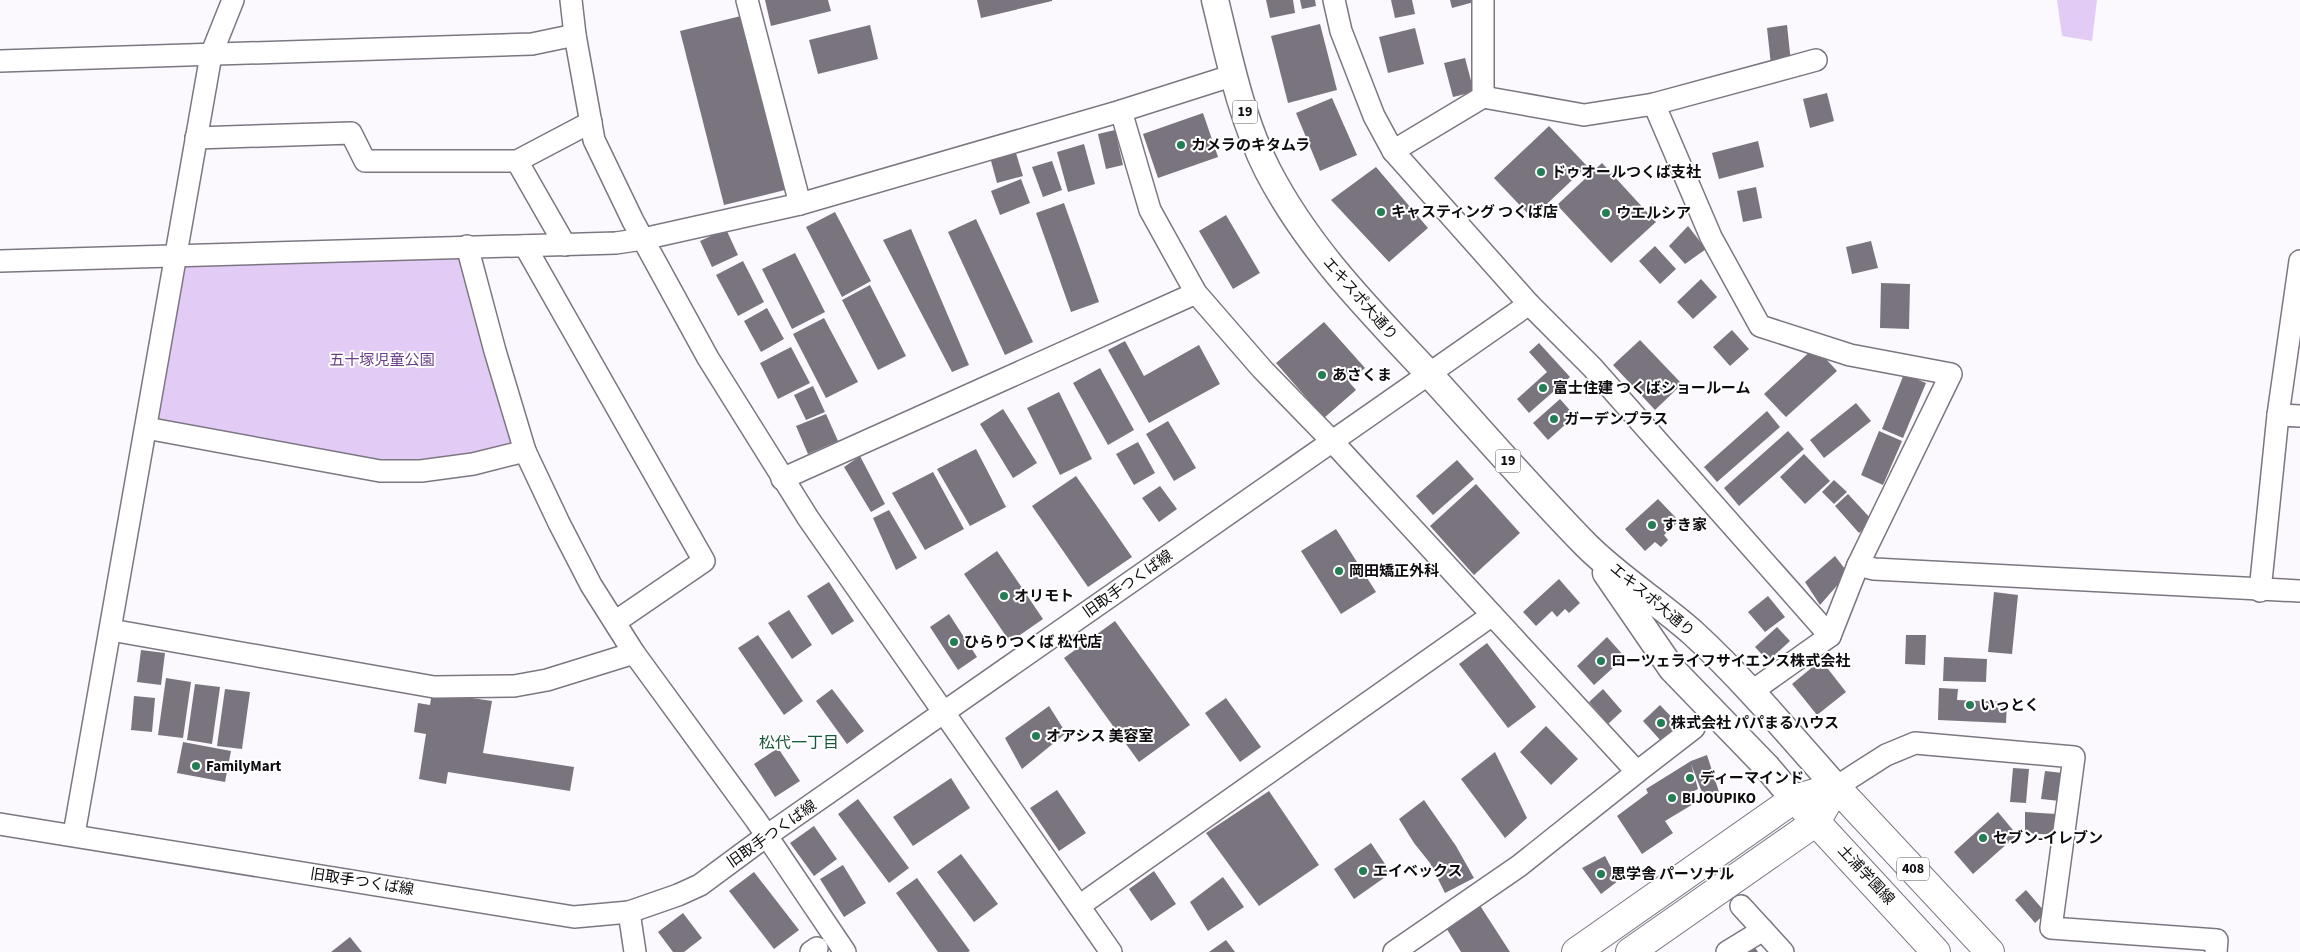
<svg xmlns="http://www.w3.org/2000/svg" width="2300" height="952" viewBox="0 0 2300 952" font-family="'Source Sans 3','Noto Sans JP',sans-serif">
<rect width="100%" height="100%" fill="#fbf9fe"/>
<g fill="#e2ccf6">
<polygon points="2057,0 2097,0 2092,41 2062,36"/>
<polygon points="467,246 525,451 421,471 146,428 175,255"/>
</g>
<g fill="#7a747f">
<polygon points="765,0 828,0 831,11 771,26"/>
<polygon points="977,0 1052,0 1052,1 981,18"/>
<polygon points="1266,0 1293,0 1295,13 1270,18"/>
<polygon points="1300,0 1315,0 1316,6 1302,9"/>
<polygon points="1391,0 1412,0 1415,14 1395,18"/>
<polygon points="1450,0 1473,0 1474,2 1452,8"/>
<polygon points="745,15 789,189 724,205 680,31"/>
<polygon points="1320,24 1337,90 1288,103 1271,36"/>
<polygon points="870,25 878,59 818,74 809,40"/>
<polygon points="1787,25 1791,63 1771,65 1767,28"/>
<polygon points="1415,28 1424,64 1388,73 1379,37"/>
<polygon points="1465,58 1474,92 1453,97 1444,63"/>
<polygon points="1827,93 1834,121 1810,128 1803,99"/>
<polygon points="1332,98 1357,155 1320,171 1296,113"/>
<polygon points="1203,113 1218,157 1158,178 1143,134"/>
<polygon points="1549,126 1587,166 1532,218 1494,178"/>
<polygon points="1115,130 1123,165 1106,169 1098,134"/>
<polygon points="1758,141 1764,167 1719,179 1712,153"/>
<polygon points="1084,144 1095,184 1068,192 1057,152"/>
<polygon points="1015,150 1023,176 997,183 990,157"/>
<polygon points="1052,161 1062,190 1043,197 1032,167"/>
<polygon points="1602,163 1656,222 1611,263 1557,205"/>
<polygon points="1376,167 1428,228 1389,262 1331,200"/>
<polygon points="1021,179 1030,203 1000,215 991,191"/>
<polygon points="1756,187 1762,218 1743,222 1737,191"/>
<polygon points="1064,203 1099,302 1071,312 1036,213"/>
<polygon points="835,212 871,281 842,297 806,227"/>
<polygon points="1226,215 1260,273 1233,289 1199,231"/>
<polygon points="976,219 1033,342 1005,355 948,232"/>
<polygon points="1688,226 1706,249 1685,264 1669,246"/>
<polygon points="726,229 738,255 712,267 700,241"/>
<polygon points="911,229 969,365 952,372 883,240"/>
<polygon points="1871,241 1878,268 1852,274 1846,247"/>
<polygon points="1655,246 1676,269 1660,284 1639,261"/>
<polygon points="795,253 825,312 792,329 762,269"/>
<polygon points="743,261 764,302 738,316 716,275"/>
<polygon points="1701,279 1717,297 1693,319 1677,302"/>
<polygon points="1881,283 1910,284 1909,329 1880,328"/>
<polygon points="870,285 906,356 878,370 842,300"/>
<polygon points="767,308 784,339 761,352 744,321"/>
<polygon points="824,318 858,382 826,398 793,334"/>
<polygon points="1324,322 1365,368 1349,382 1356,390 1324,418 1276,363"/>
<polygon points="1732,330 1749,349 1730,366 1713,347"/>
<polygon points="1640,340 1682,384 1655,410 1613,365"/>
<polygon points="1125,341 1144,376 1199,345 1220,384 1149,423 1108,350"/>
<polygon points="1539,343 1570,377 1529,413 1517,399 1547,372 1529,352"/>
<polygon points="791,347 810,383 778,399 760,363"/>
<polygon points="1815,347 1837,371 1786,417 1764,394"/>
<polygon points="1100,368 1134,430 1108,445 1073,383"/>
<polygon points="1904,374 1926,383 1903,438 1882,429"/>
<polygon points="813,386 825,412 806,420 794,395"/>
<polygon points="1059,392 1092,459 1060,475 1027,408"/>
<polygon points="1560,399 1575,416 1548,440 1533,423"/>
<polygon points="1856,403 1871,421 1824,458 1810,440"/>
<polygon points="1003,409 1037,463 1013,478 980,424"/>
<polygon points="1767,411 1780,427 1717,482 1704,467"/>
<polygon points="826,414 838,441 808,454 796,426"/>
<polygon points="1168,421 1196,468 1174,481 1146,434"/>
<polygon points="1788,431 1804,449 1739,506 1724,488"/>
<polygon points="1879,431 1902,441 1883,485 1861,475"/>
<polygon points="1138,442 1155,473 1134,485 1116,454"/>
<polygon points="976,449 1006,507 970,526 937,469"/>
<polygon points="1804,454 1830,481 1805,504 1780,477"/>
<polygon points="860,456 885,504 871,512 844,467"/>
<polygon points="1457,460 1474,479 1433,515 1416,496"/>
<polygon points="933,472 964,529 925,550 892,493"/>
<polygon points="1076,476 1132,557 1088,587 1032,506"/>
<polygon points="1834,480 1847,492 1834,504 1822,492"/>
<polygon points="1476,484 1520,533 1474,575 1430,526"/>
<polygon points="1160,486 1177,509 1159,522 1142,498"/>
<polygon points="1848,494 1873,521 1859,533 1835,506"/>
<polygon points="1658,499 1679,521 1664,535 1668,540 1661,547 1655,542 1645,551 1625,529"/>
<polygon points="889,510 917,558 896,570 873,518"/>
<polygon points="1336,529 1376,592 1341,614 1301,551"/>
<polygon points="997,551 1043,619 1010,642 964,574"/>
<polygon points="1835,556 1848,573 1820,605 1805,582"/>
<polygon points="1559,579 1580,603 1569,613 1565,609 1557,617 1552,611 1536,626 1523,612"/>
<polygon points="829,582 854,621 832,635 807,596"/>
<polygon points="1994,592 2018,595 2012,654 1988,652"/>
<polygon points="1768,596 1785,617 1765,632 1748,612"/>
<polygon points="789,610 812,645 792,659 768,623"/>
<polygon points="949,614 977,657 958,670 930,627"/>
<polygon points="1115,621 1190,725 1139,762 1064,658"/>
<polygon points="1777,627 1790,641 1768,661 1755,647"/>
<polygon points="758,635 803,701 784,715 738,648"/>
<polygon points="1906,635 1926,635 1925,665 1905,664"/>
<polygon points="1607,637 1625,657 1594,685 1577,666"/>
<polygon points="1487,643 1536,707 1508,728 1459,664"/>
<polygon points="141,650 165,653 161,685 137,682"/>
<polygon points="1944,657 1987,659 1986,682 1943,681"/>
<polygon points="1821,660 1846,692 1817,715 1792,684"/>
<polygon points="166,678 191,682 183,738 158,735"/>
<polygon points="195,684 220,687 212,744 187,740"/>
<polygon points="1939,688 1958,689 1957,700 2007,702 2006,723 1938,720"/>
<polygon points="225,689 250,692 242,749 217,746"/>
<polygon points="832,689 864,731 847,744 816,701"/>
<polygon points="1603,689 1622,711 1608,724 1589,702"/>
<polygon points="432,692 492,701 483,753 574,767 570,791 448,772 446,784 419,779 426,734 414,732 418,703 430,705"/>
<polygon points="134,696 155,698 152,732 131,730"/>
<polygon points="1226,698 1261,747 1240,762 1205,713"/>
<polygon points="1660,705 1679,725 1661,741 1643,721"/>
<polygon points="1049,706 1066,733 1022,769 1005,738"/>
<polygon points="1546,726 1578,759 1551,785 1520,752"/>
<polygon points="183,742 231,751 225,782 177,773"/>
<polygon points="778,748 800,781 775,797 754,764"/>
<polygon points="1495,752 1527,818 1505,838 1461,779"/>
<polygon points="1707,755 1720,795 1705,800 1691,764 1698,789 1690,793 1695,803 1665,821 1673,833 1642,854 1617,816 1648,793 1646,789 1691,761"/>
<polygon points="2013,768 2029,769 2026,803 2010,802"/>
<polygon points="2045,771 2063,773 2060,801 2041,799"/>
<polygon points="951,778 970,808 913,846 893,817"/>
<polygon points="1057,790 1086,833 1059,851 1030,808"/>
<polygon points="1269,791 1319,865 1259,906 1206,833"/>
<polygon points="858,799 909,868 889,883 838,814"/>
<polygon points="1424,800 1456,846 1474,878 1445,893 1430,863 1414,843 1399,819"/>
<polygon points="1998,812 2017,835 1973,874 1954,852"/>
<polygon points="2025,812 2057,814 2056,835 2025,833"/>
<polygon points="814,826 837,859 814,876 790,843"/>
<polygon points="1371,843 1391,873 1354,899 1334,869"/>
<polygon points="961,854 998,904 974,922 937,872"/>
<polygon points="1605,856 1618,881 1601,894 1582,868"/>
<polygon points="843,865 866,903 844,917 820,879"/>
<polygon points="1154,871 1176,904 1151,921 1129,889"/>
<polygon points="754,872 799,930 774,949 729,891"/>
<polygon points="1223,877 1244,907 1208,931 1190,902"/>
<polygon points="917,878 970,951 968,952 938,952 896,893"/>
<polygon points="2026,890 2046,913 2035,923 2015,900"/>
<polygon points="1479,904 1510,952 1461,952 1445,926"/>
<polygon points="683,913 702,938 684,952 673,952 658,932"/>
<polygon points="350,937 362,952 331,952"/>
<polygon points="1226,940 1235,952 1209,952"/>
<polygon points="1754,946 1758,952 1746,952"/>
</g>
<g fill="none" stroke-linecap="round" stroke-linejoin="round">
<defs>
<g id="minor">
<polyline points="571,0 575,35 594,140 633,221 708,358 808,518 1111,952"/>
<polyline points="747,0 800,204"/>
<polyline points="1334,0 1341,31 1374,116 1393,151 1529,304 1592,367 1830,636"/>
<polyline points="1483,0 1483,97"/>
<polyline points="0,61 532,44 575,35"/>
<polyline points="1654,104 1816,60"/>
<polyline points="1121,111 1150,210 1196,293 1262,369 1331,440 1637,772 1519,866 1394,952"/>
<polyline points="196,138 351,133 365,161 517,161 591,122"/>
<polyline points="1393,151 1483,97 1584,115 1654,104 1711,237 1760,326 1850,355 1951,374 1858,565 1830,636 1751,692"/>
<polyline points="517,161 565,245"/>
<polyline points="467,246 495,351 525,451 559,523 591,585 634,653 756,820 845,952"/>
<polyline points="525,246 704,561 615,622"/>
<polyline points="0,261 616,243 643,239 800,204 1121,111 1234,75"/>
<polyline points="2278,415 2300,416"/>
<polyline points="146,428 380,471 421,471 473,464 525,451"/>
<polyline points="782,479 1196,293"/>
<polyline points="1858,565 1874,569 2300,591"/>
<polyline points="2260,591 2278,415 2300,261"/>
<polyline points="111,630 434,687 514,686 547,680 634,653"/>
<polyline points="1637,772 1694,728"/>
<polyline points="1836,787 1886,755 1915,743 2074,757 2051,928 2217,940 2216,952"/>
<polyline points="0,824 574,917 629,912 678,895 700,885 765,837 1529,304"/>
<polyline points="74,834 211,55 233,0"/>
<polyline points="1079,906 1491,616"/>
<polyline points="1741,906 1783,952"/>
<polyline points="629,912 635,952"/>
<polyline points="811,952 817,948"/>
<polyline points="1727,952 1763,930"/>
</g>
<g id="major">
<path d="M1215,0C1229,57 1241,118 1268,171C1309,250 1370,311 1430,375C1482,432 1532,490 1586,545C1618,577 1659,603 1693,633C1744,680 1790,735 1836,787"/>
<polyline points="1606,573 1672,669 1766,766 1794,799"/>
</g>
<g id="highway">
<polyline points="1836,787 1990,952"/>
<polyline points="1804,809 1936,952"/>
<polyline points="1576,952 1794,799 1836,787"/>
<polyline points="1630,952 1816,822 1836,787"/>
</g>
</defs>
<use href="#minor" stroke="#7c7681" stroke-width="24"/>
<use href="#major" stroke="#7c7681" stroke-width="29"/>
<use href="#highway" stroke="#7c7681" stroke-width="30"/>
<use href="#minor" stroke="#fff" stroke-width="21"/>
<use href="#major" stroke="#fff" stroke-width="26"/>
<use href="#highway" stroke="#fff" stroke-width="28"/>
</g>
<g fill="#237e54" stroke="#fff" stroke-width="2">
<circle cx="1181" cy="145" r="5"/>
<circle cx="1541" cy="172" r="5"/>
<circle cx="1381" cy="212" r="5"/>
<circle cx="1606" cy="213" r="5"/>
<circle cx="1322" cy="375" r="5"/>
<circle cx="1543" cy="388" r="5"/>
<circle cx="1554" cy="419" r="5"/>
<circle cx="1652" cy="525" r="5"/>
<circle cx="1339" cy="571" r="5"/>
<circle cx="1004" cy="596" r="5"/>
<circle cx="954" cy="642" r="5"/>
<circle cx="1601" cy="661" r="5"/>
<circle cx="1970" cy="705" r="5"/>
<circle cx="1661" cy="723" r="5"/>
<circle cx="1036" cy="736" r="5"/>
<circle cx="196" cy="766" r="5"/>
<circle cx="1690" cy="778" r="5"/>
<circle cx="1672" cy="798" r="5"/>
<circle cx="1983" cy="838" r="5"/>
<circle cx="1363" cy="871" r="5"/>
<circle cx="1601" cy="874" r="5"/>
</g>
<g text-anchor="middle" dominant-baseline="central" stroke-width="4" stroke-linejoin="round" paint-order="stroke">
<g fill="#fff" stroke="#575558" stroke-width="1">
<rect x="1232.5" y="100.5" width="25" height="23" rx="4"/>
<rect x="1495.5" y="449.5" width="25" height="23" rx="4"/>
<rect x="1897" y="857.5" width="32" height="23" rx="4"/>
</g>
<g font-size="14" font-weight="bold" fill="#0f0c10">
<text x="1245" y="112">19</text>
<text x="1508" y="461">19</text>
<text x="1913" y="869">408</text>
</g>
<g font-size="15" font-weight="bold" fill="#0f0c10" stroke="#fff" text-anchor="start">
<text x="1191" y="145">カメラのキタムラ</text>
<text x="1551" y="172">ドゥオールつくば支社</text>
<text x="1391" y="212">キャスティング つくば店</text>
<text x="1616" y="213">ウエルシア</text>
<text x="1332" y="375">あさくま</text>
<text x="1553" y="388">富士住建 つくばショールーム</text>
<text x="1564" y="419">ガーデンプラス</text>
<text x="1662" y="525">すき家</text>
<text x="1349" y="571">岡田矯正外科</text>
<text x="1014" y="596">オリモト</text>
<text x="964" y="642">ひらりつくば 松代店</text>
<text x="1611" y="661">ローツェライフサイエンス株式会社</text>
<text x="1980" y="705">いっとく</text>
<text x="1671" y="723">株式会社 パパまるハウス</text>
<text x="1046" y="736">オアシス 美容室</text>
<text x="206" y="766">FamilyMart</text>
<text x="1700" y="778">ディーマインド</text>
<text x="1682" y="798">BIJOUPIKO</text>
<text x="1993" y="838">セブン-イレブン</text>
<text x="1373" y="871">エイベックス</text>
<text x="1611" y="874">思学舎 パーソナル</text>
</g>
<g font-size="15" fill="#0f0c10" stroke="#fff">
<text transform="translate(1360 299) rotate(49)">エキスポ大通り</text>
<text transform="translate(1128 584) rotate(-35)">旧取手つくば線</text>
<text transform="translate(1652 600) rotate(40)">エキスポ大通り</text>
<text transform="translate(772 834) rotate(-35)">旧取手つくば線</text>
<text transform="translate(1866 875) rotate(47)">土浦学園線</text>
<text transform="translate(362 882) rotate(9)">旧取手つくば線</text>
</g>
<g font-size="15" fill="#673e86" stroke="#fff">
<text x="382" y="360">五十塚児童公園</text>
</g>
<g font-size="16" fill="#185639" stroke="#fff">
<text x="799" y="743">松代一丁目</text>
</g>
</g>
</svg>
